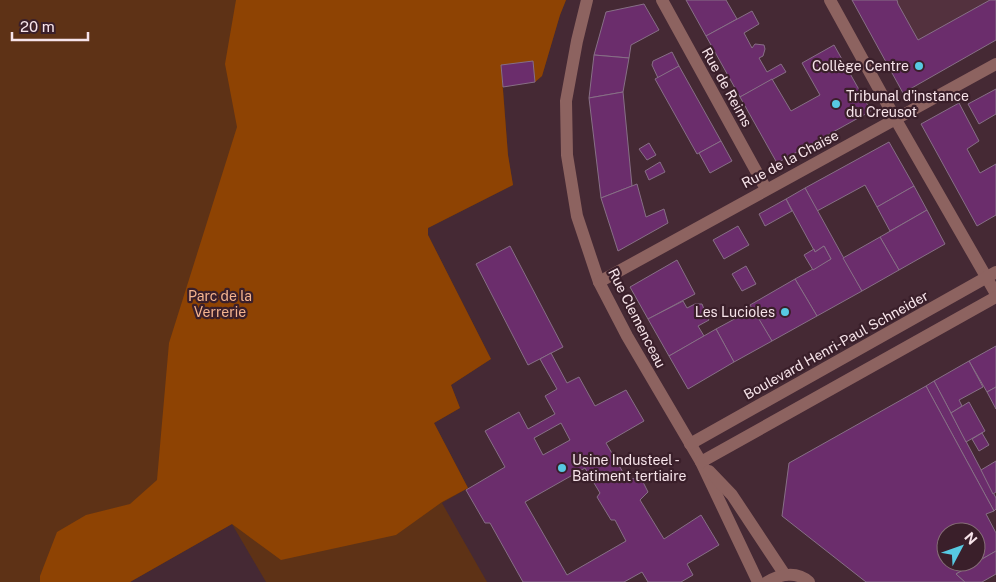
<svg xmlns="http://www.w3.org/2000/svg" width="996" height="582" viewBox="0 0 996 582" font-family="'Public Sans',sans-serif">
<rect width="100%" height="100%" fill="#452934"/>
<polygon fill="#53313e" points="852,0 996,0 996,40 903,93"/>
<polygon fill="#5e3216" points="0,0 566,0 560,15 542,76 535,82 503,87 508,155 513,185 428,228 428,235 491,359 451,385 460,408 434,423 468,488 442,503 487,582 266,582 232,524 130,582 0,582"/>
<polygon fill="#8e4303" points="236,0 566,0 560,15 542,76 535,82 533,61 501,65 508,155 513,185 428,228 428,235 491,359 451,385 460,408 434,423 468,488 442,502 396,535 281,560 232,524 130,582 40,582 40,576 57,532 86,515 130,504 157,480 169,343 237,127 225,64"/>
<g fill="#6b2d6c" stroke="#876f86" fill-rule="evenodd">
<polygon points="686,0 726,0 737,19 706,36"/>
<polygon points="852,0 897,0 898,4 918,40 990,0 996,0 996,40 903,93"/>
<polygon points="644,4 659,30 631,45 629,58 594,55 606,12"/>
<polygon points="752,11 759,24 744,33 752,48 755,44 764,45 765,49 763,56 759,58 767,72 781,64 786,72 740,97 706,36"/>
<polygon points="834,45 871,111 777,163 740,97 772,79 791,111 820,95 802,63"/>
<polygon points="672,52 679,66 658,78 652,65 653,61"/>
<polygon points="594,55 629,58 623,92 589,98"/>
<polygon points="533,61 535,82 503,87 501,65"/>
<polygon points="679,66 721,141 697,154 655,79"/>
<polygon points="996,89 996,114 979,124 968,104"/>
<polygon points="623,92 632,186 601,198 589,98"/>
<polygon points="959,103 979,141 967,149 980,173 996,164 996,215 977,226 921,124"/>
<polygon points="721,141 732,161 710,173 699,153"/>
<polygon points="889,142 914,186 877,207 865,185 817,211 805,188"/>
<polygon points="649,143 656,155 647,160 639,149"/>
<polygon points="660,162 665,172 649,180 645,171"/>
<polygon points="637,184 646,217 664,209 668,223 618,251 601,198"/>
<polygon points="914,186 927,210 890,231 877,207"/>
<polygon points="805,188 862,291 817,316 795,279 831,259 824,246 815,252 786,199"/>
<polygon points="786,199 792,211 765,226 759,214"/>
<polygon points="927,210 945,244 899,270 880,237"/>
<polygon points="738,226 749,245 724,259 713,240"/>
<polygon points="880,237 899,270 862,291 843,258"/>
<polygon points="510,246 563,347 528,365 476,264"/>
<polygon points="824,246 831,259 813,270 804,255 814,249 815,252"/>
<polygon points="677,260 695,294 648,319 630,287"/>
<polygon points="746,266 756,284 742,291 732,274"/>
<polygon points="795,279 817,316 772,341 750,305"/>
<polygon points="683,301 687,308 695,304 702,304 704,309 703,310 709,320 698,326 704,336 669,356 648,319"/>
<polygon points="753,309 772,341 734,362 716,329"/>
<polygon points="716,329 734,362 688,389 669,356"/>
<polygon points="996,346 996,387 987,392 969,361"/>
<path d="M551,353L567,383L579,377L595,406L626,390L644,421L606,443L624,474L630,479L641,478L648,492L640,500L664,539L701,515L719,545L687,564L693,575L681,582H648L642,572L624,582H523L490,523H485L466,490L505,467L485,431L519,412L528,429L555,414L545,396L557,389L540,359ZM561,423L570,440L543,455L534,438ZM585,468L600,493L597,497L611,520H615L626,541L567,575L525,502Z"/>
<polygon points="969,361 983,387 959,400 962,406 951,413 934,381"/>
<polygon points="934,381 996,498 996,509 994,511 926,386"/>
<path d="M926,386L994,511L986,514L996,533V551L956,574L965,582H866L782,516L789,463ZM946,532H976V562H946Z"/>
<polygon points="996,387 996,409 987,392"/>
<polygon points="969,402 985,431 966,442 951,413"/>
<polygon points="982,433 989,445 979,451 972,439"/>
<polygon points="996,461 996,492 993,494 981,470"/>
<polygon points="996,551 996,574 982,582 965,582 956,574"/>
</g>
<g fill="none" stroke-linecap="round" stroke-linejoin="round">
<g stroke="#8d6360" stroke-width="12">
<polyline points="587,0 577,41 566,101 567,155 577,216 599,282 627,336 701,462 758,582"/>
<polyline points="662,0 766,189"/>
<polyline points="830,0 896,120 996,294"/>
<polyline points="599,282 996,64"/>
<polyline points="690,444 996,272"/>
<polyline points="701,462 996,297"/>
<polyline points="709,471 732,495 785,575"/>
</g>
<path stroke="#8d6360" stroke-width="12" d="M767,582C780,574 797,571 809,582"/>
</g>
<g fill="#57c9e2" stroke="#3a1f2a" stroke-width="2">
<circle cx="919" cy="66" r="5"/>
<circle cx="836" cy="104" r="5"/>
<circle cx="785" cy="312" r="5"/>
<circle cx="562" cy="468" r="5"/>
</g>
<g text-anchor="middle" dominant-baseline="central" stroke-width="4.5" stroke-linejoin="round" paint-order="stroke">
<g font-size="14" fill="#f7e4ea" stroke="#3a1f2a" text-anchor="end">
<text x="909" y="66">Collège Centre</text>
<text x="846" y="96" text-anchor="start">Tribunal d'instance<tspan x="846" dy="16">du Creusot</tspan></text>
<text x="775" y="312">Les Lucioles</text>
<text x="572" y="460" text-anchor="start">Usine Industeel -<tspan x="572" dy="16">Batiment tertiaire</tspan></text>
</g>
<g font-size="14" fill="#f7e4ea" stroke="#3a1f2a">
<text transform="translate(727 87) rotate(61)">Rue de Reims</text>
<text transform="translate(790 159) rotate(-28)">Rue de la Chaise</text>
<text transform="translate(637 318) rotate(63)">Rue Clemenceau</text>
<text transform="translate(836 345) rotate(-29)">Boulevard Henri-Paul Schneider</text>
</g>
<g font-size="14" fill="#f5b48f" stroke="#3a1f2a">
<text x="220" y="296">Parc de la<tspan x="220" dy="16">Verrerie</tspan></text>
</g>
</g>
<g transform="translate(961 547) rotate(49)"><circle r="24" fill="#3a1f2a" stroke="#866e77"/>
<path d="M0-4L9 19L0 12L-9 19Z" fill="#57c9e2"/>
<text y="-8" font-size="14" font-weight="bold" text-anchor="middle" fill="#f7e4ea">N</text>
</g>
<path d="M12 32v8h76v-8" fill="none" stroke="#f7e4ea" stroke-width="2.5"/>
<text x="20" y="32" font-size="15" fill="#f7e4ea" stroke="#3a1f2a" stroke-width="4" paint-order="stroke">20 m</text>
</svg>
